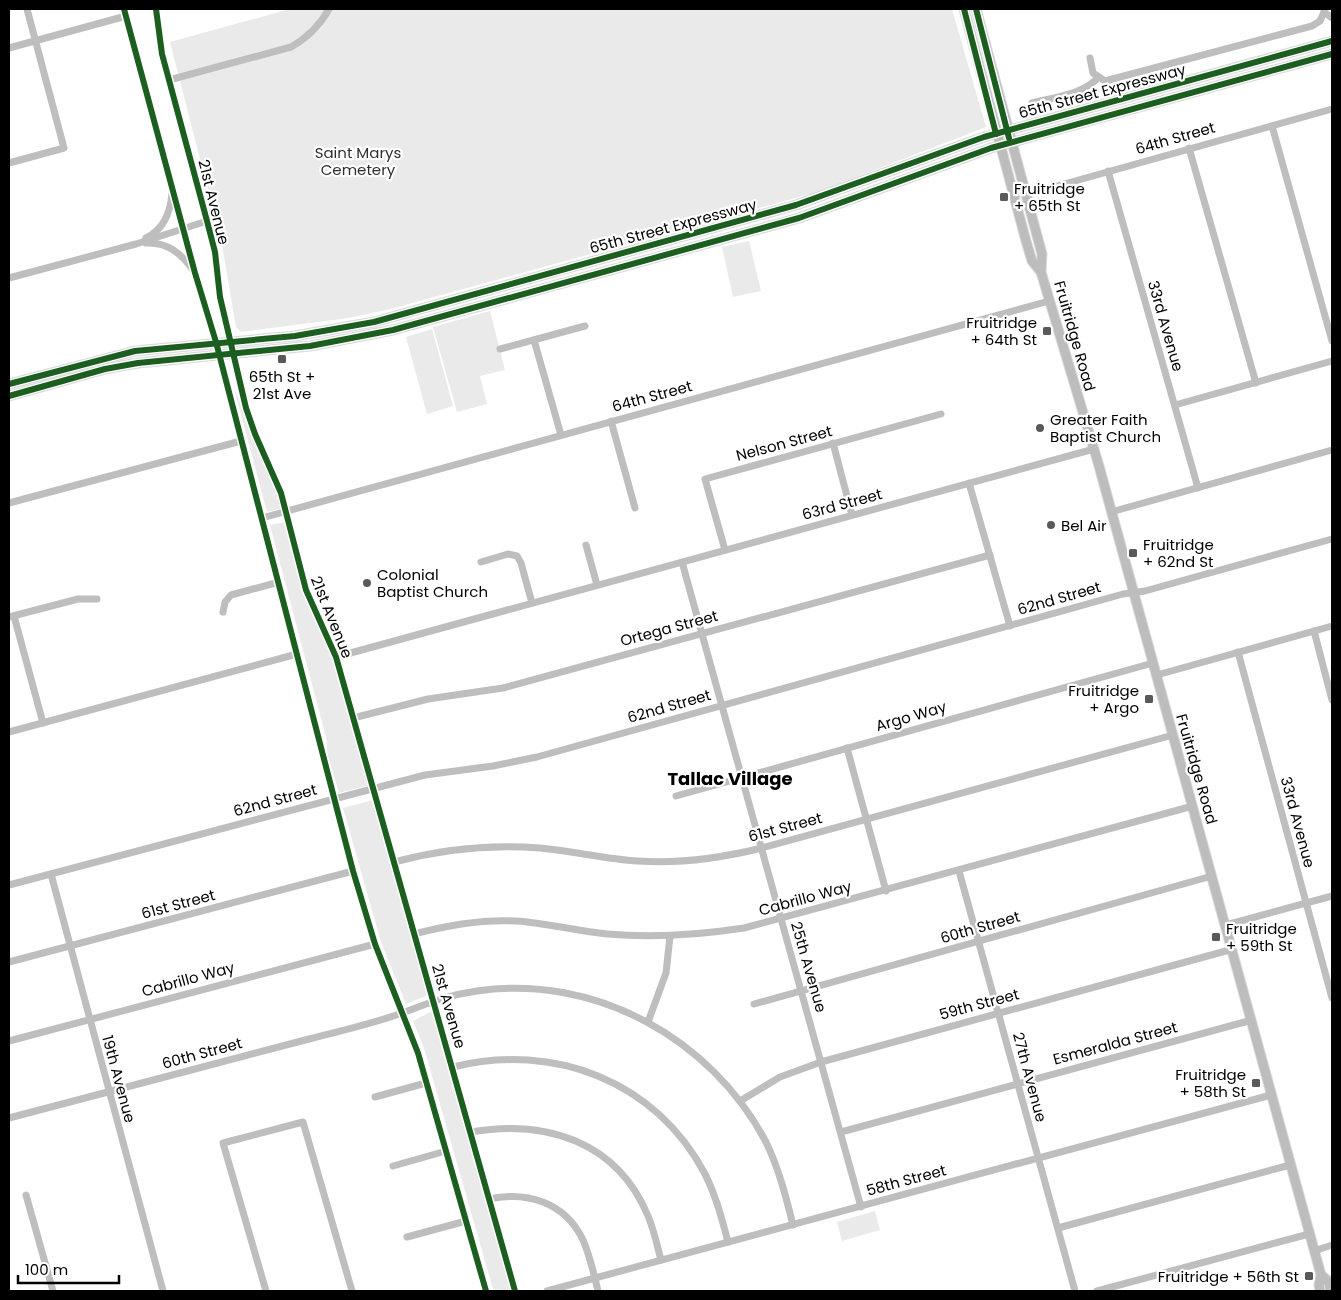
<svg xmlns="http://www.w3.org/2000/svg" width="1341" height="1300" viewBox="0 0 1341 1300" font-family="Poppins,sans-serif">
<rect width="100%" height="100%" fill="#fff"/>
<g fill="#eaeaea">
<polygon points="290,9 952,9 986,127 821,191 390,309 349,318 241,332 236,327 222,245 170,42"/>
<polygon points="749,241 761,291 733,297 722,247"/>
<polygon points="490,311 505,370 480,376 487,404 457,412 433,327"/>
<polygon points="432,329 453,406 427,414 406,337"/>
<polygon points="234,388 278,493 282,508 267,512"/>
<polygon points="285,522 303,590 314,619 333,657 370,785 339,793 327,753 327,741 270,525"/>
<polygon points="373,800 428,995 406,1004 381,942 343,808"/>
<polygon points="434,1010 511,1291 493,1289 424,1048 413,1021"/>
<polygon points="875,1211 880,1230 842,1241 837,1222"/>
</g>
<g fill="none" stroke-linecap="round" stroke-linejoin="round">
<defs>
<g id="major">
<polyline points="964,9 1026,241 1032,261 1041,272"/>
<polyline points="976,9 1042,254 1041,272 1099,466 1321,1275 1319,1285 1320,1291"/>
<polyline points="9,384 135,351 295,336 374,322 796,205 984,137 1332,41"/>
<polyline points="9,396 105,369 138,363 310,346 393,330 799,218 991,148 1332,54"/>
<polyline points="1321,1275 1328,1281 1331,1291"/>
</g>
</defs>
<use href="#major" stroke="#dbdbdb" stroke-width="11"/>
<g stroke="#bebebe" stroke-width="7">
<polyline points="124,9 195,273 216,342 353,871 375,944 418,1053 486,1291"/>
<polyline points="156,9 162,54 207,221 215,252 220,297 246,408 255,434 281,493 306,590 336,657 515,1291"/>
<polyline points="1324,12 1332,18"/>
<polyline points="9,48 126,16"/>
<polyline points="1090,58 1093,73 1105,81 1312,26 1320,21 1324,12"/>
<path d="M169,80L291,47C307,38 320,25 329,9"/>
<path d="M1032,103C1055,97 1081,95 1098,78"/>
<polyline points="1272,126 1332,341"/>
<polyline points="1189,148 1256,383"/>
<polyline points="9,163 64,148 27,9"/>
<polyline points="1108,171 1198,488"/>
<polyline points="1025,195 1332,109"/>
<path d="M146,238C164,229 170,213 172,194"/>
<path d="M146,243C167,242 181,253 193,270"/>
<polyline points="9,278 136,244 207,221"/>
<polyline points="534,340 561,435"/>
<polyline points="500,349 585,326"/>
<polyline points="1175,405 1332,361"/>
<polyline points="611,421 635,508"/>
<polyline points="833,443 852,515"/>
<polyline points="969,483 1010,626"/>
<polyline points="9,503 241,441"/>
<polyline points="1111,512 1332,450"/>
<polyline points="262,518 1049,301"/>
<polyline points="586,545 597,585"/>
<polyline points="725,550 705,479 941,414"/>
<polyline points="481,562 508,554 517,556 521,563 532,603"/>
<polyline points="682,562 861,1207"/>
<polyline points="223,612 225,602 231,595 279,582"/>
<polyline points="14,616 43,723"/>
<polyline points="9,617 78,599 97,599"/>
<polyline points="1314,631 1332,700"/>
<polyline points="1238,652 1332,998"/>
<polyline points="336,657 1094,449"/>
<polyline points="1157,675 1332,626"/>
<polyline points="353,718 428,699 503,688 990,555"/>
<polyline points="9,732 297,654"/>
<polyline points="847,748 886,891"/>
<polyline points="676,796 1153,663"/>
<path d="M394,862C442,849 491,844 540,848C573,851 605,859 638,861C680,864 721,858 762,848L1173,735"/>
<polyline points="959,871 1075,1291"/>
<polyline points="51,874 163,1291"/>
<polyline points="9,885 425,775 493,766 537,757 1123,594 1145,591 1332,539"/>
<polyline points="1226,925 1332,896"/>
<path d="M414,934C448,925 481,919 516,921C547,923 576,931 607,934C653,938 698,935 744,928L1193,806"/>
<polyline points="9,962 353,871"/>
<polyline points="754,1004 1212,876"/>
<polyline points="648,1022 666,973 670,936"/>
<polyline points="9,1041 375,944"/>
<path d="M453,1067C554,1042 656,1081 705,1174C716,1196 722,1219 728,1242"/>
<polyline points="375,1097 426,1083"/>
<polyline points="740,1101 780,1077 821,1062 1233,949"/>
<path d="M9,1118C109,1092 209,1065 309,1039C340,1031 372,1024 402,1013C429,1003 448,995 477,991C595,974 711,1038 766,1142C779,1169 786,1197 793,1225"/>
<path d="M471,1132C545,1119 617,1141 648,1216C654,1230 657,1245 661,1260"/>
<polyline points="841,1132 1252,1020"/>
<polyline points="393,1166 446,1151"/>
<polyline points="26,1195 53,1291"/>
<path d="M489,1199C527,1191 565,1202 583,1240C590,1256 594,1274 598,1291"/>
<polyline points="1058,1228 1290,1165"/>
<polyline points="407,1237 466,1221"/>
<polyline points="1314,1251 1332,1245"/>
<polyline points="266,1291 223,1143 303,1122 352,1291"/>
<polyline points="547,1291 1271,1095"/>
<polyline points="1097,1291 1309,1234"/>
</g>
<use href="#major" stroke="#bdbdbd" stroke-width="9"/>
<defs>
<g id="cycleway">
<polyline points="124,9 195,273 216,342 353,871 375,944 418,1053 486,1291"/>
<polyline points="156,9 162,54 207,221 215,252 220,297 246,408 255,434 281,493 306,590 336,657 515,1291"/>
<polyline points="964,9 996,134"/>
<polyline points="976,9 1009,138"/>
<polyline points="9,384 135,351 295,336 374,322 796,205 984,137 1332,41"/>
<polyline points="9,396 105,369 138,363 310,346 393,330 799,218 991,148 1332,54"/>
</g>
</defs>
<use href="#cycleway" stroke="#fff" stroke-width="9"/>
<use href="#cycleway" stroke="#1b5e20" stroke-width="6"/>
</g>
<g fill="#595959" stroke="#fff" stroke-width="2">
<rect x="999" y="192" width="10" height="10" rx="2.5"/>
<rect x="1042" y="326" width="10" height="10" rx="2.5"/>
<rect x="277" y="354" width="10" height="10" rx="2.5"/>
<circle cx="1040" cy="428" r="5"/>
<circle cx="1051" cy="525" r="5"/>
<rect x="1128" y="548" width="10" height="10" rx="2.5"/>
<circle cx="367" cy="583" r="5"/>
<rect x="1144" y="694" width="10" height="10" rx="2.5"/>
<rect x="1211" y="932" width="10" height="10" rx="2.5"/>
<rect x="1251" y="1078" width="10" height="10" rx="2.5"/>
<rect x="1304" y="1271" width="10" height="10" rx="2.5"/>
</g>
<g text-anchor="middle" dominant-baseline="central" stroke-width="4.5" stroke-linejoin="round" paint-order="stroke">
<g font-size="15" fill="#000" stroke="#fff">
<text transform="translate(1102 91) rotate(-15)">65th Street Expressway</text>
<text transform="translate(1175 138) rotate(-16)">64th Street</text>
<text transform="translate(214 202) rotate(76)">21st Avenue</text>
<text transform="translate(673 226) rotate(-15)">65th Street Expressway</text>
<text transform="translate(1166 326) rotate(74)">33rd Avenue</text>
<text transform="translate(1075 336) rotate(74)">Fruitridge Road</text>
<text transform="translate(652 396) rotate(-15)">64th Street</text>
<text transform="translate(784 443) rotate(-15)">Nelson Street</text>
<text transform="translate(842 504) rotate(-15)">63rd Street</text>
<text transform="translate(1059 598) rotate(-16)">62nd Street</text>
<text transform="translate(332 617) rotate(68)">21st Avenue</text>
<text transform="translate(669 628) rotate(-15)">Ortega Street</text>
<text transform="translate(669 706) rotate(-16)">62nd Street</text>
<text transform="translate(911 716) rotate(-16)">Argo Way</text>
<text transform="translate(1197 769) rotate(74)">Fruitridge Road</text>
<text transform="translate(275 800) rotate(-15)">62nd Street</text>
<text transform="translate(1298 822) rotate(75)">33rd Avenue</text>
<text transform="translate(785 827) rotate(-15)">61st Street</text>
<text transform="translate(805 898) rotate(-15)">Cabrillo Way</text>
<text transform="translate(178 904) rotate(-15)">61st Street</text>
<text transform="translate(980 927) rotate(-16)">60th Street</text>
<text transform="translate(809 967) rotate(74)">25th Avenue</text>
<text transform="translate(188 979) rotate(-15)">Cabrillo Way</text>
<text transform="translate(979 1004) rotate(-15)">59th Street</text>
<text transform="translate(449 1006) rotate(74)">21st Avenue</text>
<text transform="translate(1115 1043) rotate(-15)">Esmeralda Street</text>
<text transform="translate(202 1053) rotate(-15)">60th Street</text>
<text transform="translate(1030 1077) rotate(75)">27th Avenue</text>
<text transform="translate(119 1079) rotate(75)">19th Avenue</text>
<text transform="translate(906 1180) rotate(-15)">58th Street</text>
</g>
<g font-size="15" fill="#2f2f2f" stroke="#fff">
<text x="358" y="152">Saint Marys<tspan x="358" dy="17">Cemetery</tspan></text>
</g>
<g font-size="15" fill="#000" stroke="#fff" text-anchor="start">
<text x="1014" y="188">Fruitridge<tspan x="1014" dy="17">+ 65th St</tspan></text>
<text x="1037" y="322" text-anchor="end">Fruitridge<tspan x="1037" dy="17">+ 64th St</tspan></text>
<text x="282" y="376" text-anchor="middle">65th St +<tspan x="282" dy="17">21st Ave</tspan></text>
<text x="1050" y="419">Greater Faith<tspan x="1050" dy="17">Baptist Church</tspan></text>
<text x="1061" y="525">Bel Air</text>
<text x="1143" y="544">Fruitridge<tspan x="1143" dy="17">+ 62nd St</tspan></text>
<text x="377" y="574">Colonial<tspan x="377" dy="17">Baptist Church</tspan></text>
<text x="1139" y="690" text-anchor="end">Fruitridge<tspan x="1139" dy="17">+ Argo</tspan></text>
<text x="1226" y="928">Fruitridge<tspan x="1226" dy="17">+ 59th St</tspan></text>
<text x="1246" y="1074" text-anchor="end">Fruitridge<tspan x="1246" dy="17">+ 58th St</tspan></text>
<text x="1299" y="1276" text-anchor="end">Fruitridge + 56th St</text>
</g>
<g font-size="18" font-weight="bold" fill="#000" stroke="#fff">
<text x="730" y="778">Tallac Village</text>
</g>
</g>
<rect width="1341" height="1300" fill="none" stroke="#000000" stroke-width="20"/>
<path d="M18 1275v8h101v-8" fill="none" stroke="#000000" stroke-width="2.5"/>
<text x="25" y="1275" font-size="15" fill="#000000" stroke="#ffffff" stroke-width="4" paint-order="stroke">100 m</text>
</svg>
